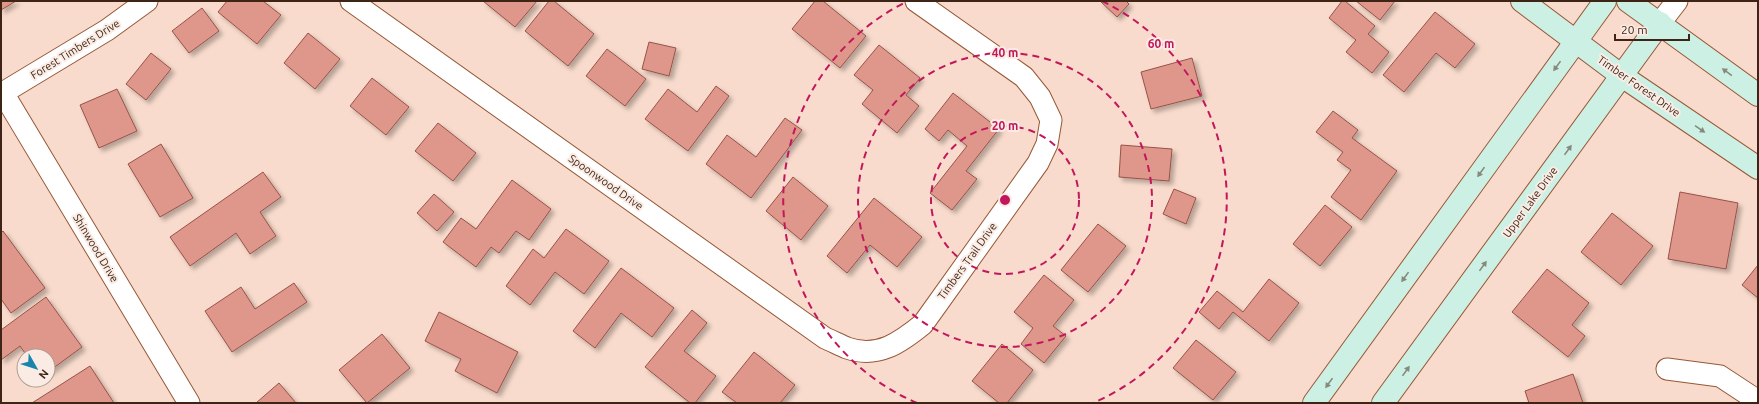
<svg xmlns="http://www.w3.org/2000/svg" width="1759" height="404" viewBox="0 0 1759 404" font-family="Ubuntu,sans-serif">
<defs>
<filter id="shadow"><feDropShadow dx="3.5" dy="3.5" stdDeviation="2" flood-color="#0004"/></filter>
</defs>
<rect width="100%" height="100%" fill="#f8dbcc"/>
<g fill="#df978c" stroke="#985248" filter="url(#shadow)">
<polygon points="1,1 16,1 1,10"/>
<polygon points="227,1 263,1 281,15 257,44 218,12"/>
<polygon points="483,1 537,1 515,27"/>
<polygon points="549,1 554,1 594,34 568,66 525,31"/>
<polygon points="815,1 823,1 866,36 840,68 792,29"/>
<polygon points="1100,1 1126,1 1129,4 1117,17"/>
<polygon points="1342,1 1345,1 1375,26 1368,34 1389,52 1372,73 1346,52 1356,40 1329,18"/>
<polygon points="1356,1 1395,1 1380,20"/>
<polygon points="202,8 219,31 189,53 172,31"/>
<polygon points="1435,12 1475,44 1455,68 1436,53 1404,92 1383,75"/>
<polygon points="308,33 340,59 315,89 284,63"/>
<polygon points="649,42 676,48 669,76 642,69"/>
<polygon points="879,45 920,78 906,95 919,106 897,133 862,104 873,90 854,75"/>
<polygon points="607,49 646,79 625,106 586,76"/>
<polygon points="151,53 171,69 146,100 126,84"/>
<polygon points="1192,58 1202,96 1151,109 1141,72"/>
<polygon points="372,78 409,107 386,135 350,106"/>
<polygon points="716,86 729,96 688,151 645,119 668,89 697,112"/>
<polygon points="117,89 137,131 99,148 80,105"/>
<polygon points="953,93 999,129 966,171 977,179 952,210 930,193 967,146 948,130 939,141 925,129"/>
<polygon points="1333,111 1358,130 1352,138 1397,171 1361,220 1331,197 1351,170 1337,160 1343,152 1316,132"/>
<polygon points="785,118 802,130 751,198 706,164 727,135 756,157"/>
<polygon points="438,123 476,153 453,181 415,151"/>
<polygon points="161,144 193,198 160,217 128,164"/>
<polygon points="1121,145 1172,149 1169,181 1119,177"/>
<polygon points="263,172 281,197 260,212 276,236 250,254 236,233 190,266 170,237"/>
<polygon points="793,177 828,206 801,240 766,211"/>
<polygon points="512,180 551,209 529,240 516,231 499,253 491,247 476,267 443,242 461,218 476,229"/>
<polygon points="1174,189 1196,198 1186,224 1163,214"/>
<polygon points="1680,192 1738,203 1726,269 1668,259"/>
<polygon points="434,194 454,212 437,231 417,213"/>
<polygon points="874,198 922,237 897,267 870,245 847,273 827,256"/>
<polygon points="1325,205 1352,227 1320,266 1293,244"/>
<polygon points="1612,213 1653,246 1621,285 1581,252"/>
<polygon points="1098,224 1126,246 1088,292 1061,270"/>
<polygon points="566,229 609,261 584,294 555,272 530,305 506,286 533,249 544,258"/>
<polygon points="3,231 45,288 11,313 1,299 1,233"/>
<polygon points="1758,265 1758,298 1742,285"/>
<polygon points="621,268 674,308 652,337 621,313 595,348 573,331"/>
<polygon points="1547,269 1589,303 1572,325 1585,336 1568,357 1512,312"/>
<polygon points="1044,275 1074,300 1053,326 1066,336 1044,363 1021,344 1033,328 1014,312"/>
<polygon points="1269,279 1299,303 1269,341 1233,312 1219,329 1199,312 1217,291 1243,312"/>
<polygon points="294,283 307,302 232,352 205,311 241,287 255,309"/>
<polygon points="46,297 82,347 48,372 48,356 27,356 20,346 1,360 1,330"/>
<polygon points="692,310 707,323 684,351 716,376 695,403 690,403 645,367"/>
<polygon points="439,312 518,352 497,393 455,371 461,359 425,341"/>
<polygon points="382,334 410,368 367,403 339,370"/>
<polygon points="1196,340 1236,372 1213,400 1173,368"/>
<polygon points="1002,344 1033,370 1007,403 999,403 972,381"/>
<polygon points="754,352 795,385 780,403 737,403 722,392"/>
<polygon points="90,366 114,403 32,403"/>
<polygon points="1573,374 1583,403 1529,403 1525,391"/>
<polygon points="279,383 296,403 256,403"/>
</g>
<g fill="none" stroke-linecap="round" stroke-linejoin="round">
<defs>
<g id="street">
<path d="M351,1L825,338C832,341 840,345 847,348C878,359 901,342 923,324L1038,163L1047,144L1051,120L1040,97L1024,77L916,1"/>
<polyline points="1660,23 1677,1"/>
<polyline points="3,93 189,403"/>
<polyline points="1,94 107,30 147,1"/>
<polyline points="1667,369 1720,376 1758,401"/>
</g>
<g id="secondary">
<polyline points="1522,1 1622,76 1758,168"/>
<polyline points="1628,1 1758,95"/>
<polyline points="1314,403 1605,1"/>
<polyline points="1383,403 1660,23"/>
</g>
</defs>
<use href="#street" stroke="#965836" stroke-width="23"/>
<use href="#secondary" stroke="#965836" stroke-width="24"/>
<use href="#street" stroke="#fff" stroke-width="21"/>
<use href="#secondary" stroke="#cdf0e5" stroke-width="22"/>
</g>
<defs><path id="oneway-solid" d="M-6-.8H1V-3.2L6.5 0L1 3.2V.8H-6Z"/></defs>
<g fill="#868a7d">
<use href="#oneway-solid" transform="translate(1557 66) rotate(126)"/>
<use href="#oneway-solid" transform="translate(1727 72) rotate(-144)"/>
<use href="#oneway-solid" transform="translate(1700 129) rotate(34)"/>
<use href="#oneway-solid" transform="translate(1568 150) rotate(-54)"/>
<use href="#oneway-solid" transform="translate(1481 172) rotate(126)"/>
<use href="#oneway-solid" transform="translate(1483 266) rotate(-54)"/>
<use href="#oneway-solid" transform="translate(1405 277) rotate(126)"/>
<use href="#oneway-solid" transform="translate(1406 371) rotate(-54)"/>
<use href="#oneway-solid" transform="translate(1329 383) rotate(126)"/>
</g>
<g fill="none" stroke="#c2185b" stroke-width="2" stroke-dasharray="7 5">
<circle cx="1005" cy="200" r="74"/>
<circle cx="1005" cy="200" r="147"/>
<path d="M917 403A221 221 0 0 1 908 1M1102 1A221 221 0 0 1 1093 403"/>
</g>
<g text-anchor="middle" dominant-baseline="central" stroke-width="4" stroke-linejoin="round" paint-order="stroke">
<g font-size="11" fill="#3e2415" stroke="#faece4">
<text transform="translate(75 49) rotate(-32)">Forest Timbers Drive</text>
<text transform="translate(1639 86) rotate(35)">Timber Forest Drive</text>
<text transform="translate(606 182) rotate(35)">Spoonwood Drive</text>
<text transform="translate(1530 202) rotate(-54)">Upper Lake Drive</text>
<text transform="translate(96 248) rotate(59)">Shinwood Drive</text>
<text transform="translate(967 261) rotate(-54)">Timbers Trail Drive</text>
</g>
</g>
<circle cx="1005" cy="200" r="6" fill="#c2185b" stroke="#faece4" stroke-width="2"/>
<g font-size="12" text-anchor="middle" font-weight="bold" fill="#c2185b" stroke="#faece4" stroke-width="4" stroke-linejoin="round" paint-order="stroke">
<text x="1161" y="48">60 m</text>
<text x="1005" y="57">40 m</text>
<text x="1005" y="130">20 m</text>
</g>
<rect width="1759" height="404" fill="none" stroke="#3e2415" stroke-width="4"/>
<g transform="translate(36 368) rotate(129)"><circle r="19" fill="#faece4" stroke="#af9c91"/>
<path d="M0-3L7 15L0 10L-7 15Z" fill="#1985ad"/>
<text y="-6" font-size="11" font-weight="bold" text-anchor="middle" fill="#3e2415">N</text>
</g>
<path d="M1615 34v6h74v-6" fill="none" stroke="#3e2415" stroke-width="2"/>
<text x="1621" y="34" font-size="12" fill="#3e2415" stroke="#faece4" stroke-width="3" paint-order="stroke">20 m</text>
</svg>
